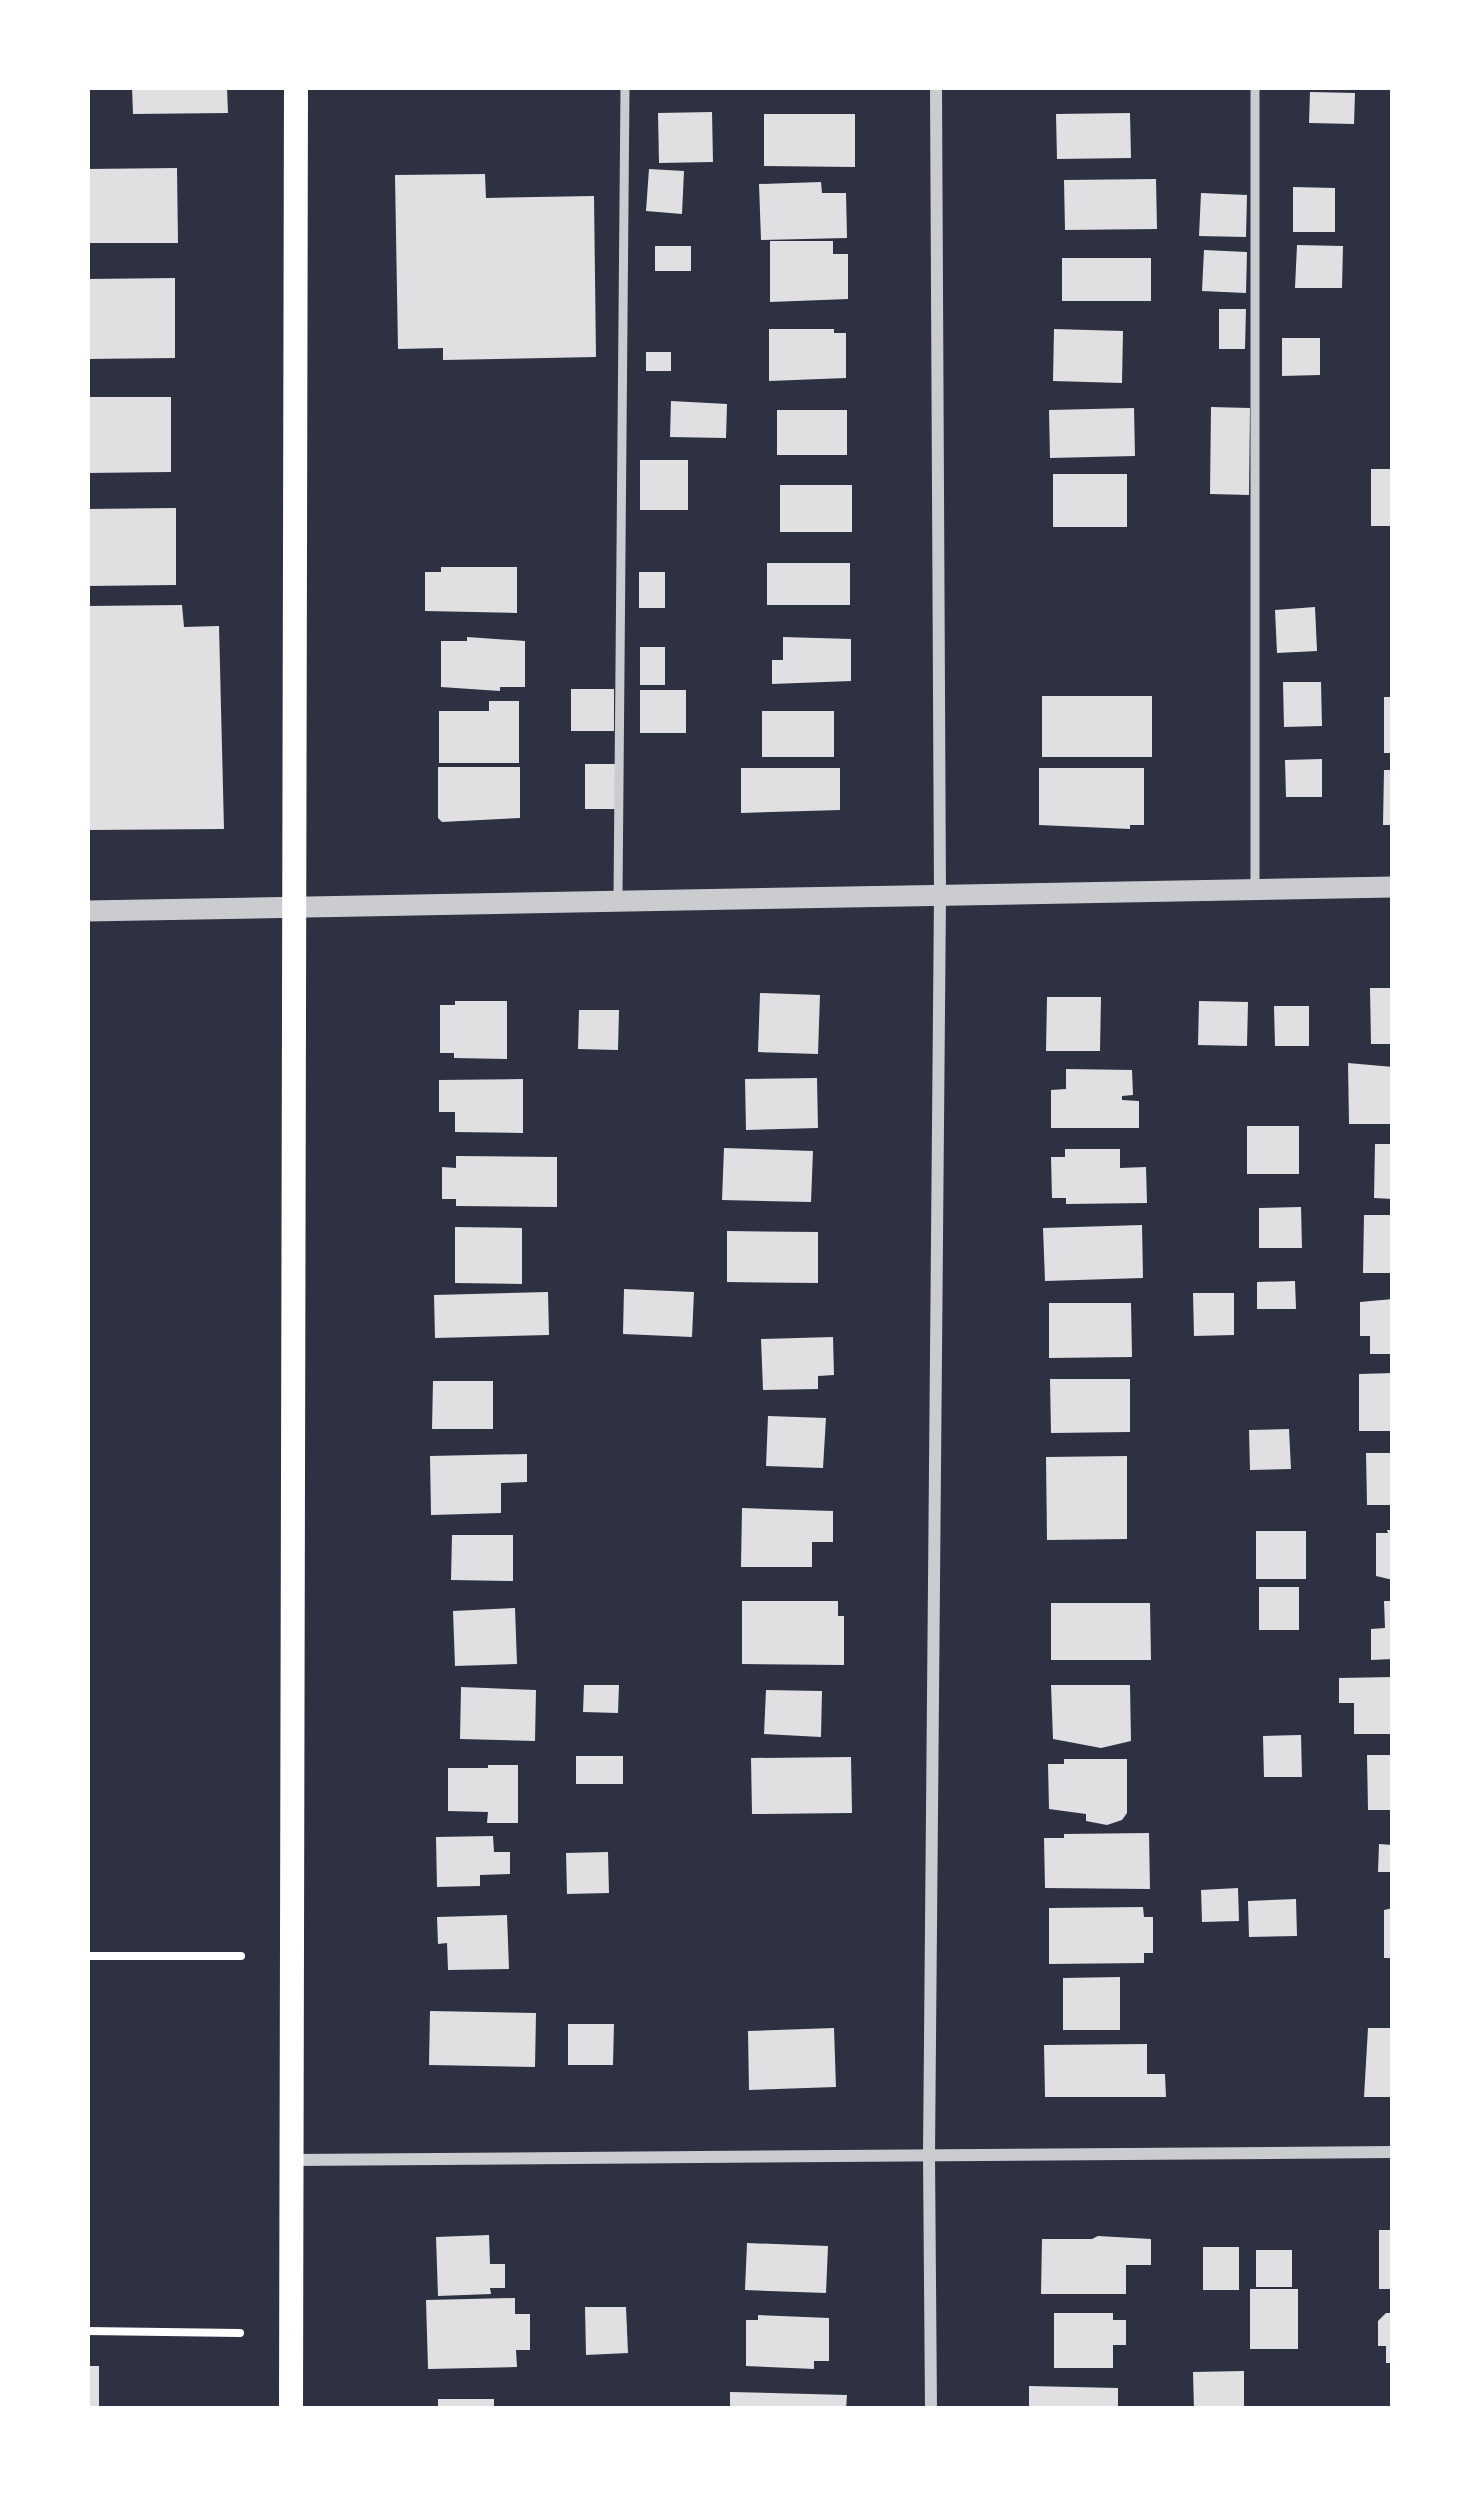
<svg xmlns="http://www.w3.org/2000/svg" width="1480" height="2496" viewBox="0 0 1480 2496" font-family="'Golos Text',sans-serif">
<rect width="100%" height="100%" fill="#2d3142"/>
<g fill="#e0e0e3">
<polygon points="132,87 227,87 228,113 133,114"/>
<polygon points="1310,92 1355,93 1354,124 1309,123"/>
<polygon points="712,112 713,162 659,163 658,113"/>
<polygon points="1130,113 1131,158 1057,159 1056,114"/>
<polygon points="764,114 855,114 855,167 764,166"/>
<polygon points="177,168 178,243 87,243 87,169"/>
<polygon points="649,169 684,171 682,214 646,211"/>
<polygon points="485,174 486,198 594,196 596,357 443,360 443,348 398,349 395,175"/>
<polygon points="1156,179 1157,229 1065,230 1064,180"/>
<polygon points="821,182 822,193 846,193 847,238 761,240 759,184"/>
<polygon points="1293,187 1335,188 1335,232 1293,232"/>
<polygon points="1201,193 1247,195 1246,237 1199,236"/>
<polygon points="770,241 833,241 833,254 848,254 848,299 770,302"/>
<polygon points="1297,245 1343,246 1342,288 1295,288"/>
<rect x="655" y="246" width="36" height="25"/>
<polygon points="1204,250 1247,252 1246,293 1202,291"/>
<rect x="1062" y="258" width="89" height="43"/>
<polygon points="175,278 175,358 87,359 87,279"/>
<polygon points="1219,309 1246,309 1245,349 1219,349"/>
<polygon points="769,329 834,329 834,333 846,333 846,378 769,381"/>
<polygon points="1054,329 1123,331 1122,383 1053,381"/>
<polygon points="1282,338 1320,338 1320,375 1282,376"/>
<rect x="646" y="352" width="25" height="19"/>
<polygon points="87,397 171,397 171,472 87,473"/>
<polygon points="671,401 727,404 726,438 670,437"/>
<polygon points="1211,407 1250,408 1249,495 1210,494"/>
<polygon points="1134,408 1135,456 1050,458 1049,410"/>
<rect x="777" y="410" width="70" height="45"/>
<rect x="640" y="460" width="48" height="50"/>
<rect x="1371" y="469" width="22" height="57"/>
<rect x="1053" y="474" width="74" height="53"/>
<rect x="780" y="485" width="72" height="47"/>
<polygon points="176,508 176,585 87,586 87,509"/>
<rect x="767" y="563" width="83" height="42"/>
<polygon points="441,567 517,567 517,613 425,611 425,572 441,572"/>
<rect x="639" y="572" width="26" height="36"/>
<polygon points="182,605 184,627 219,626 224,829 87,830 87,606"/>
<polygon points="1315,607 1317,651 1277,653 1275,610"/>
<polygon points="467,637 525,641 525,687 500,687 500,691 441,687 441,641 467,641"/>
<polygon points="783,637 851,639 851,681 772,684 772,660 783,660"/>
<rect x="640" y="647" width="25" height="38"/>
<polygon points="1283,682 1321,682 1322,726 1284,727"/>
<rect x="571" y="689" width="43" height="42"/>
<rect x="640" y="690" width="46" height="43"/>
<rect x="1042" y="696" width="110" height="61"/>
<rect x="1384" y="697" width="9" height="56"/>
<polygon points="489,701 519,701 519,763 439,763 439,711 489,711"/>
<rect x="762" y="711" width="72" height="46"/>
<polygon points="1322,759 1322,797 1286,797 1285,760"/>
<rect x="585" y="764" width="30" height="45"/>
<polygon points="438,767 520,767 520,818 442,822 438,818"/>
<polygon points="741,768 840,768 840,810 741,813"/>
<polygon points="1039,768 1144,768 1144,825 1130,825 1130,829 1039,825"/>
<polygon points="1384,770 1393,770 1393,825 1383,825"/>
<polygon points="1370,988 1393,988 1393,1044 1371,1044"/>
<polygon points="760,993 820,995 818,1054 758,1052"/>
<polygon points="1047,997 1101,997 1100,1051 1046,1051"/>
<polygon points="455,1001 507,1001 507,1059 454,1058 454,1053 440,1053 440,1005 455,1005"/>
<polygon points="1199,1001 1248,1002 1247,1046 1198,1045"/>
<polygon points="1274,1006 1309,1006 1309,1046 1275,1046"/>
<polygon points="579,1010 619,1010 618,1050 578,1049"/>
<polygon points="1348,1063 1393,1067 1393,1124 1349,1124"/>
<polygon points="1066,1069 1132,1070 1133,1095 1122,1096 1122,1100 1139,1101 1139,1128 1051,1128 1051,1090 1066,1089"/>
<polygon points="817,1078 818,1128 746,1130 745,1079"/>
<polygon points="523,1079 523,1133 455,1132 455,1112 439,1112 439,1080"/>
<rect x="1247" y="1126" width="52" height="48"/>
<polygon points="1375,1144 1393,1144 1393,1199 1374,1198"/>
<polygon points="724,1148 813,1151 811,1202 722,1200"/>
<polygon points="1065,1149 1120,1149 1120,1168 1146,1167 1147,1203 1066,1204 1066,1198 1052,1198 1051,1157 1065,1157"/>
<polygon points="456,1156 557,1157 557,1207 456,1206 456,1199 442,1199 442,1167 456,1168"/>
<polygon points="1301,1207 1302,1248 1259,1248 1259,1208"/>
<polygon points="1364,1215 1393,1215 1393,1273 1363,1273"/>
<polygon points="1142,1225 1143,1278 1045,1281 1043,1228"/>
<polygon points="455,1227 522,1228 522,1284 455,1283"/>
<polygon points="727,1231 818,1232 818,1283 727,1282"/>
<polygon points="1295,1281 1296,1309 1257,1309 1257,1282"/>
<polygon points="624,1289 694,1292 692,1337 623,1334"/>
<polygon points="548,1292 549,1335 435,1338 434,1295"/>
<polygon points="1193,1293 1234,1293 1234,1335 1194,1336"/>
<polygon points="1393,1299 1393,1354 1370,1354 1370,1336 1360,1336 1360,1302"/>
<polygon points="1049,1303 1131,1303 1132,1357 1049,1358"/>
<polygon points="833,1337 834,1375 818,1376 818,1389 763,1390 761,1339"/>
<polygon points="1393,1373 1393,1431 1359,1431 1359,1374"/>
<polygon points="1050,1379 1130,1379 1130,1432 1051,1433"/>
<polygon points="433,1381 493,1381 493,1429 432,1429"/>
<polygon points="768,1416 826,1418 823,1468 766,1466"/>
<polygon points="1289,1429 1291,1469 1250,1470 1249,1430"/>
<polygon points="1366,1453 1393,1453 1393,1505 1367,1505"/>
<polygon points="527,1454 527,1482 501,1483 501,1513 431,1515 430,1456"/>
<polygon points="1127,1456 1127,1539 1047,1540 1046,1457"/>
<polygon points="742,1508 833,1511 833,1542 812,1542 812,1567 741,1567"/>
<polygon points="1387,1530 1393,1530 1393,1580 1376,1576 1376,1533 1388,1533"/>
<rect x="1256" y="1531" width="50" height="48"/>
<polygon points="452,1535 513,1535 513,1581 451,1580"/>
<rect x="1259" y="1587" width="40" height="43"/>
<polygon points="742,1601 838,1601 838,1616 844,1616 844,1665 742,1664"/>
<polygon points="1384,1601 1393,1601 1393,1659 1371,1660 1371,1629 1385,1628"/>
<polygon points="1051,1603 1150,1603 1151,1660 1051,1660"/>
<polygon points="515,1608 517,1664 455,1666 453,1611"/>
<polygon points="1393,1677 1393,1734 1354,1734 1354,1703 1339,1703 1339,1678"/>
<polygon points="584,1685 619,1685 618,1713 583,1712"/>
<polygon points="1051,1685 1130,1685 1131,1741 1101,1748 1053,1739"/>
<polygon points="461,1687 536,1690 535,1741 460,1739"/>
<polygon points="766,1690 822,1691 821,1737 764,1734"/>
<polygon points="1301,1735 1302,1777 1264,1777 1263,1736"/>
<polygon points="1367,1755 1393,1755 1393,1810 1368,1810"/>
<rect x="576" y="1756" width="47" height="28"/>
<polygon points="851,1757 852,1813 752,1814 751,1758"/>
<polygon points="1064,1759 1127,1759 1127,1813 1122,1820 1107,1825 1086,1821 1086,1814 1049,1809 1048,1764 1064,1764"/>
<polygon points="488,1765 518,1765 518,1823 487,1823 488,1812 448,1811 448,1768 488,1768"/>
<polygon points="1149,1833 1150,1889 1045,1888 1044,1838 1064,1838 1064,1834"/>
<polygon points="493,1836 494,1852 510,1852 510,1874 480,1875 480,1886 437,1887 436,1837"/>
<polygon points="1379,1844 1393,1845 1393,1872 1378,1872"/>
<polygon points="608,1852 609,1893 567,1894 566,1853"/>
<polygon points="1238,1888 1239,1921 1202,1922 1201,1890"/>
<polygon points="1296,1899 1297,1936 1249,1937 1248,1901"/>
<polygon points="1143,1907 1144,1917 1153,1917 1153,1953 1144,1953 1144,1963 1049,1964 1049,1908"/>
<polygon points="1393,1908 1393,1958 1384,1958 1384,1910"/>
<polygon points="507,1915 509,1969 448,1970 447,1943 438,1944 437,1917"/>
<polygon points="1120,1977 1120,2030 1063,2030 1063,1978"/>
<polygon points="430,2011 536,2013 535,2067 429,2065"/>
<polygon points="568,2024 614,2024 613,2065 568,2065"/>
<polygon points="834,2028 836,2087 749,2090 748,2031"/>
<polygon points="1368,2028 1391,2028 1393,2097 1364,2097"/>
<polygon points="1147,2044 1147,2074 1165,2074 1166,2097 1045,2097 1044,2045"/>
<rect x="1379" y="2230" width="14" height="59"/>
<polygon points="489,2235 490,2264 505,2264 505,2288 490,2288 491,2294 438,2296 436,2237"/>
<polygon points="1098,2236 1151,2239 1151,2265 1126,2265 1126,2294 1041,2294 1042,2239 1092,2239"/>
<polygon points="747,2243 828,2246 826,2293 745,2290"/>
<rect x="1203" y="2247" width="36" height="43"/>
<rect x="1256" y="2250" width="36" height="37"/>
<rect x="1250" y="2289" width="48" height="60"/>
<polygon points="515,2298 515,2314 530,2314 530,2350 516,2350 517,2367 428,2369 426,2300"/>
<polygon points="585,2307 626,2307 628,2353 586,2355"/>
<polygon points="1054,2313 1113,2313 1113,2320 1126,2320 1126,2345 1113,2345 1113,2368 1054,2368"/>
<polygon points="1386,2313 1393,2313 1393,2363 1386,2363 1386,2346 1378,2346 1378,2321"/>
<polygon points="758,2315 829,2318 829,2361 814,2361 814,2369 746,2366 746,2320 758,2320"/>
<rect x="87" y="2366" width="12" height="43"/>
<polygon points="1244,2371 1244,2409 1194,2409 1193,2372"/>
<polygon points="1029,2386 1118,2388 1118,2409 1029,2409"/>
<polygon points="730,2392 847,2395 846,2409 730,2409"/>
<rect x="438" y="2399" width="56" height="10"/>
</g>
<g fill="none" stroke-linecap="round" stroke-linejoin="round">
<g stroke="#fff" stroke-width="8">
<polyline points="87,1956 241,1956"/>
<polyline points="87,2331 240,2333"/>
</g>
<g stroke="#caccd0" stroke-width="9">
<polyline points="1255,87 1255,887"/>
<polyline points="618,898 625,87"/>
</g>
<g stroke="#caccd0" stroke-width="12">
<polyline points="292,2160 1393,2152"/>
<polyline points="931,2409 929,2155 940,896 936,87"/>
</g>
<polyline stroke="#caccd0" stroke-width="21" points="87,911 1393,887"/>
<polyline stroke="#fff" stroke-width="24" points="291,2409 296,87"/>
</g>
<rect width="1480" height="2496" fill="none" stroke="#ffffff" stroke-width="180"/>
</svg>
